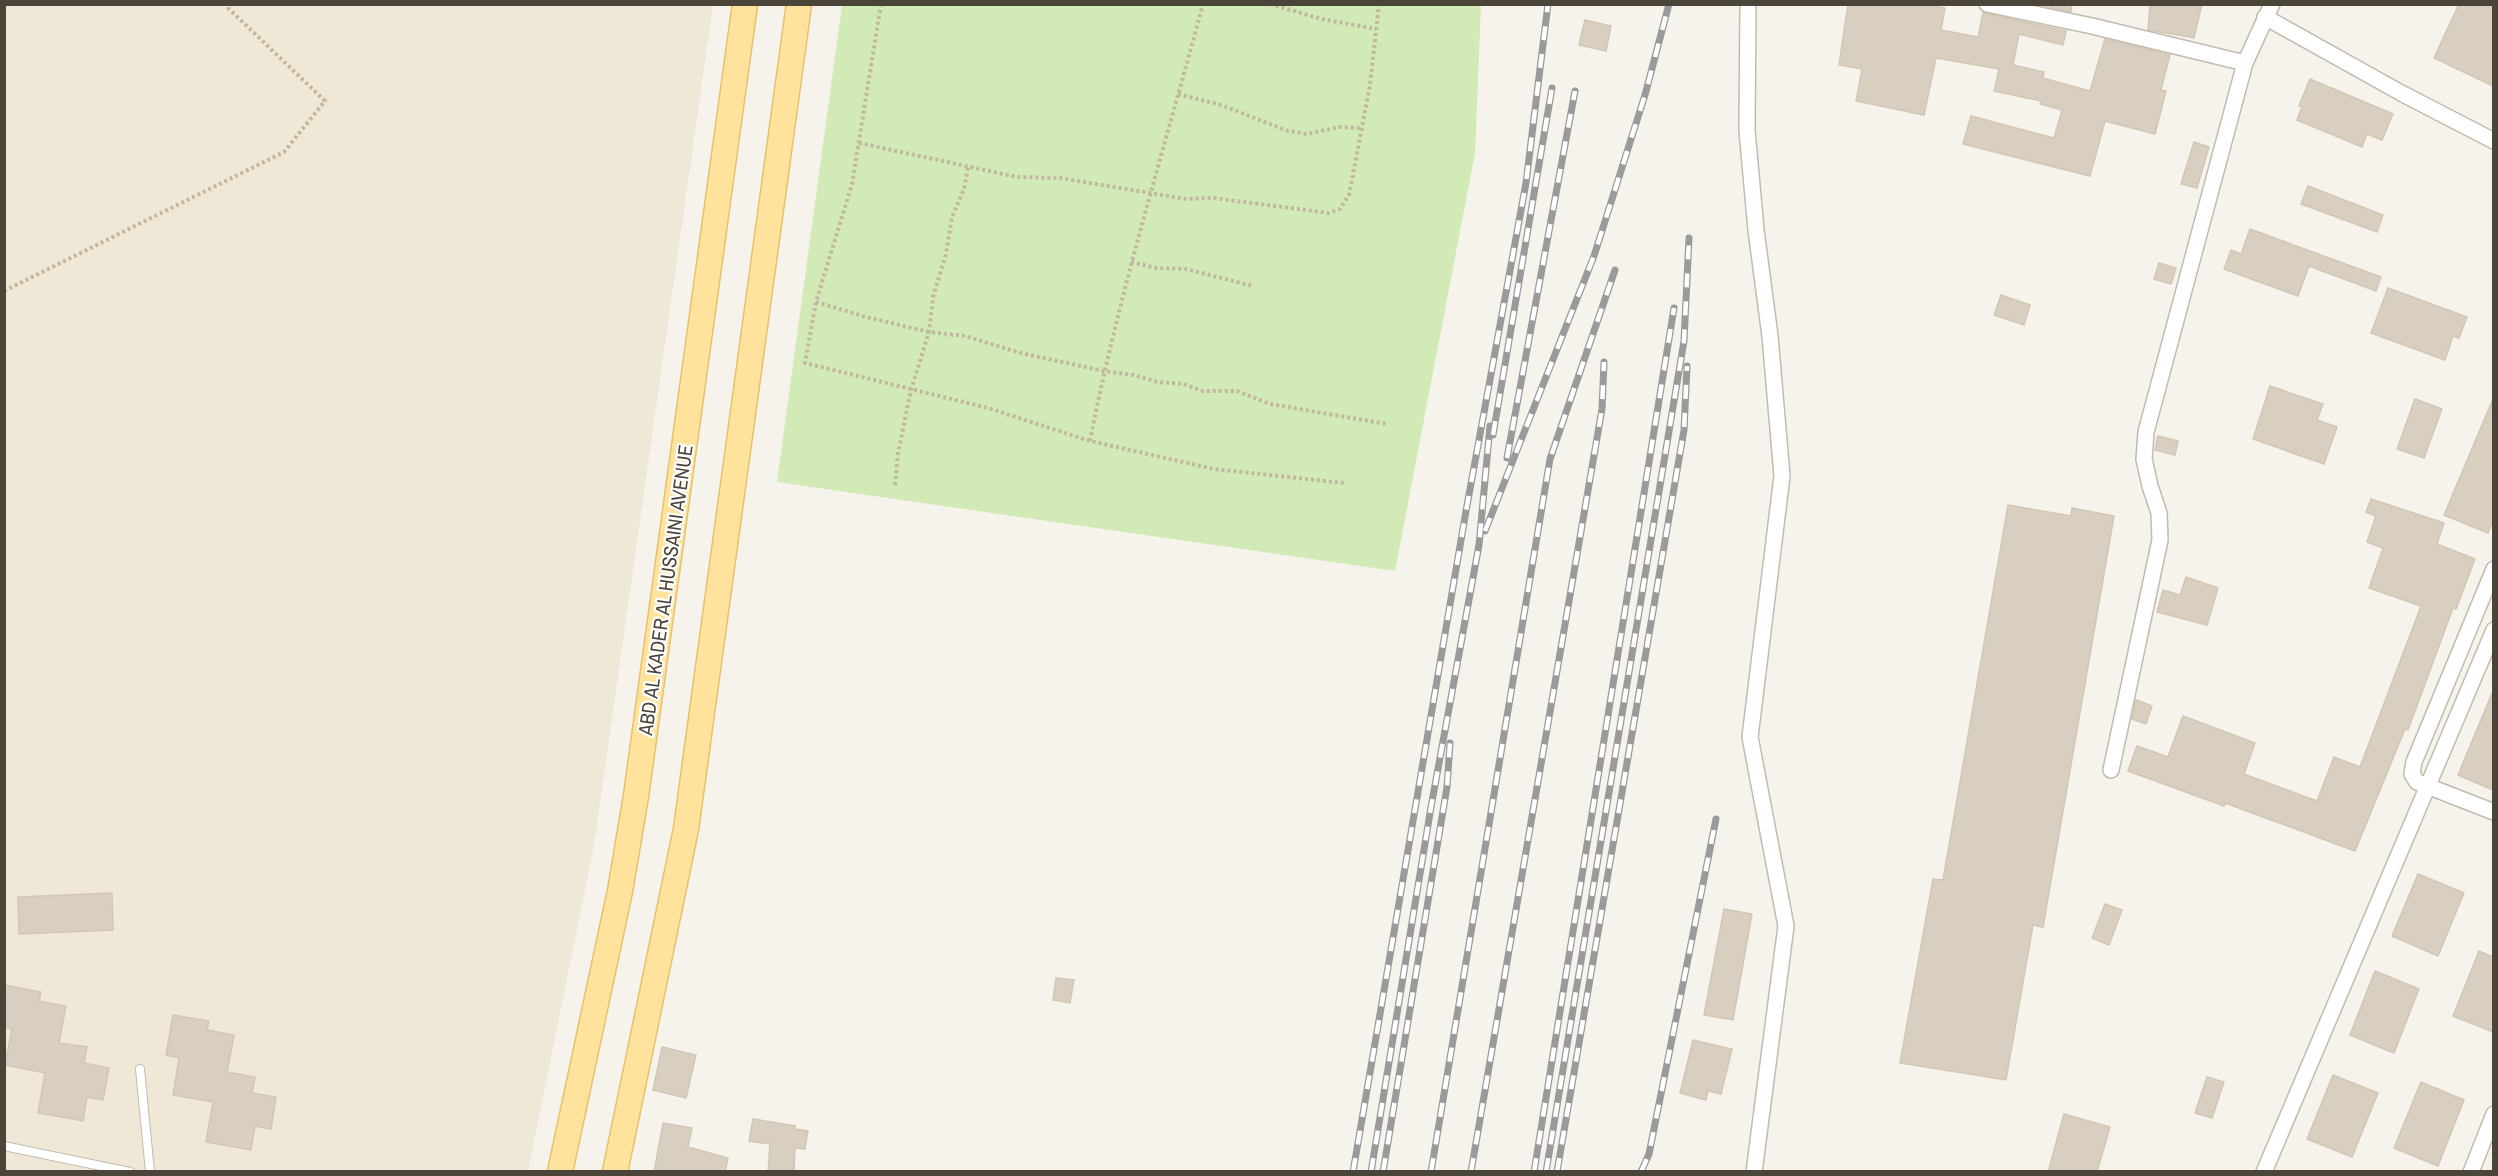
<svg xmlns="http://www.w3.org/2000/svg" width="2498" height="1176" viewBox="0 0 2498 1176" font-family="'Archivo Narrow',sans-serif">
<rect width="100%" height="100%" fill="#f6f3ec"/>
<polygon fill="#efe8d6" points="5,5 713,5 594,846 528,1171 5,1172"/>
<polygon fill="#d2eab5" points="842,5 1481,5 1475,153 1395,571 777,482"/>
<g fill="#d8cfc1" stroke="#d3c7b4" stroke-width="1.5">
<polygon points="1848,4 1926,4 1945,8 1941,30 1978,37 1983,13 2066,31 2063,45 2019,34 2013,65 2044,72 2043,78 2090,91 2105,39 2170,55 2161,90 2166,91 2155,134 2105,121 2090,176 1963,144 1971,116 2054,138 2062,110 2040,104 2041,101 1994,91 1999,69 1936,58 1924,115 1856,101 1862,69 1839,65"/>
<polygon points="2037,4 2072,4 2071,12"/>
<polygon points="2150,4 2202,4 2194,38 2148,30"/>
<polygon points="2459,4 2493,4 2493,86 2434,58"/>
<polygon points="1585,20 1611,26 1606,51 1579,45"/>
<polygon points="2310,79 2393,114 2382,140 2367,134 2362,147 2297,120 2302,107 2299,106"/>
<polygon points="2194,142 2209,147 2197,188 2181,184"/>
<polygon points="2308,186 2383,215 2377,232 2301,204"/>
<polygon points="2250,229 2381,277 2376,291 2309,266 2298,296 2224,269 2231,250 2241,254"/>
<polygon points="2159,263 2176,268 2171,284 2154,279"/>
<polygon points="2388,288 2467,317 2459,338 2453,336 2445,360 2371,333"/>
<polygon points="2001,295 2030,305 2024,325 1994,315"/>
<polygon points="2270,386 2323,404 2317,420 2337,427 2324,464 2253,439"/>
<polygon points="2415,399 2442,409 2424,458 2397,449"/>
<polygon points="2493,399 2493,520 2488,533 2444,515"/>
<polygon points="2158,436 2178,441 2175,455 2155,450"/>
<polygon points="2371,499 2444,523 2437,544 2475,559 2456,609 2453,608 2408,730 2405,729 2355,851 2225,803 2224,806 2128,771 2137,746 2168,757 2183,716 2255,743 2244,774 2317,801 2334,757 2360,767 2421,606 2369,588 2383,548 2367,542 2376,516 2366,512"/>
<polygon points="2008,505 2071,516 2072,508 2114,516 2043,927 2033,925 2006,1080 1900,1063 1933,879 1943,880"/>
<polygon points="2186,577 2218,588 2207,625 2157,612 2163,590 2180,595"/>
<polygon points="2493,691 2493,790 2458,775"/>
<polygon points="2136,700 2152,706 2146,724 2132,719"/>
<polygon points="2418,874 2464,893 2438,956 2392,936"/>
<polygon points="112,893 113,930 19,934 18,897"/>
<polygon points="2105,904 2122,910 2109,945 2092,938"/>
<polygon points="1724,909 1752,914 1733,1020 1704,1015"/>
<polygon points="2479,951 2493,957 2493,1032 2453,1016"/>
<polygon points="2375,971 2419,989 2394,1053 2350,1035"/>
<polygon points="1056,978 1074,980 1070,1003 1053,1000"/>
<polygon points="4,985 41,992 39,1001 66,1006 59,1043 87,1047 84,1063 109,1068 103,1100 87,1097 83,1121 38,1113 45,1073 5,1065 12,1029 4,1027"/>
<polygon points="173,1015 209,1021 207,1030 234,1035 227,1072 255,1077 252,1093 276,1097 271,1129 255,1126 251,1150 206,1142 213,1102 173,1095 179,1058 166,1055"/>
<polygon points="1693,1040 1732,1049 1721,1094 1708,1091 1706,1100 1680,1093"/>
<polygon points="662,1047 696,1055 686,1098 653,1090"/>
<polygon points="2333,1075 2378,1093 2352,1157 2307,1139"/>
<polygon points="2207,1077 2224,1082 2212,1118 2195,1113"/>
<polygon points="2421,1082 2464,1100 2438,1166 2394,1148"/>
<polygon points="2064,1114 2110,1127 2097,1172 2048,1172"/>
<polygon points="753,1119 795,1126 795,1129 808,1131 805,1149 795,1148 794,1172 768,1172 770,1144 749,1141"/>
<polygon points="663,1123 692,1128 688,1147 728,1158 725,1172 654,1172"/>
</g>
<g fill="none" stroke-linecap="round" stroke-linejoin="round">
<defs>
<g id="lane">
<polyline points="140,1069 150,1172"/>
<polyline points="4,1146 130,1172"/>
</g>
<g id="street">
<polyline points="1748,4 1747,130 1756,230 1770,336 1782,476 1750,737 1786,926 1754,1172"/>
<polyline points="1987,4 2092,26 2245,63"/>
<polyline points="2265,17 2403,94 2494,141"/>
<polyline points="2494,569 2414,762 2412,774 2417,782 2494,812"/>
<polyline points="2111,770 2160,540 2159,513 2150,486 2144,459 2146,432 2245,63 2272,4"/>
<polyline points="2264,1172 2494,630"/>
<polyline points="2471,1172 2494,1114"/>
</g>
<g id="primary">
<polyline points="560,1172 620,891 636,796 745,4"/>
<polyline points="615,1172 686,829 799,4"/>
</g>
</defs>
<use href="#lane" stroke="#c2bbae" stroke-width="10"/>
<use href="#street" stroke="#c2bbae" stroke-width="18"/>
<use href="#primary" stroke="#e6c16a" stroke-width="27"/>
<g stroke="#c4b79f" stroke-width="4" stroke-dasharray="3 3" stroke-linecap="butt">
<polyline points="881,4 852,184 816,302 805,363 988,408 1090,441 1214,469 1344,483"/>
<polyline points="1270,4 1322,19 1376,29"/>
<polyline points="1178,94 1221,105 1288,131 1307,134 1339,127 1361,128"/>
<polyline points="859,143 1017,177 1060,178 1186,199 1213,198 1329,213 1340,209 1349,195 1370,85 1379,4"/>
<polyline points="1131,262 1156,268 1186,269 1253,286"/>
<polyline points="4,291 284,152 325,101 229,9 228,4"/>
<polyline points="816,302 866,317 929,332 965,336 1021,353 1104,371 1133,375 1158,382 1184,384 1202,391 1237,391 1270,404 1387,424"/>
<path d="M1090,441C1119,293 1164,150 1203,4"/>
<polyline points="895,485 898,453 911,390 929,332 933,297 946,254 952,217 964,189 968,167"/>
</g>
<use href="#lane" stroke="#fff" stroke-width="8"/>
<use href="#street" stroke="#fff" stroke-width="15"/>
<use href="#primary" stroke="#ffe39c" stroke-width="24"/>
<defs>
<g id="rail">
<polyline points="1493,435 1552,88"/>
<polyline points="1507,458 1575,91"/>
<polyline points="1485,531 1594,256 1645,95 1669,4"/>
<polyline points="1353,1172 1466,511 1526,183 1548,4"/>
<polyline points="1371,1172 1431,807 1479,545 1490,426"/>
<polyline points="1383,1172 1447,787 1450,743"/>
<polyline points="1431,1172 1550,459 1615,270"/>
<polyline points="1471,1172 1602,409 1604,362"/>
<polyline points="1534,1172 1674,308"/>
<polyline points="1546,1172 1684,341 1689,238"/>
<polyline points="1557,1172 1684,430 1687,366"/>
<polyline points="1641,1172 1649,1154 1716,819"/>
</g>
</defs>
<use href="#rail" stroke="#9a9a9a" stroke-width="7"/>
<use href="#rail" stroke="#fff" stroke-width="4.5" stroke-dasharray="14" stroke-linecap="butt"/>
</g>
<g text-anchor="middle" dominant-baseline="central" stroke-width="4.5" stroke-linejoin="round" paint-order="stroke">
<g font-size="20" fill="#4b4439" stroke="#fff">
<text transform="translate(665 590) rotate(-82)">ABD AL KADER AL HUSSAINI AVENUE</text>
</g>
</g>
<rect width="2498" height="1176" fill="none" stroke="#4b4439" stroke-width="12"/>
</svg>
